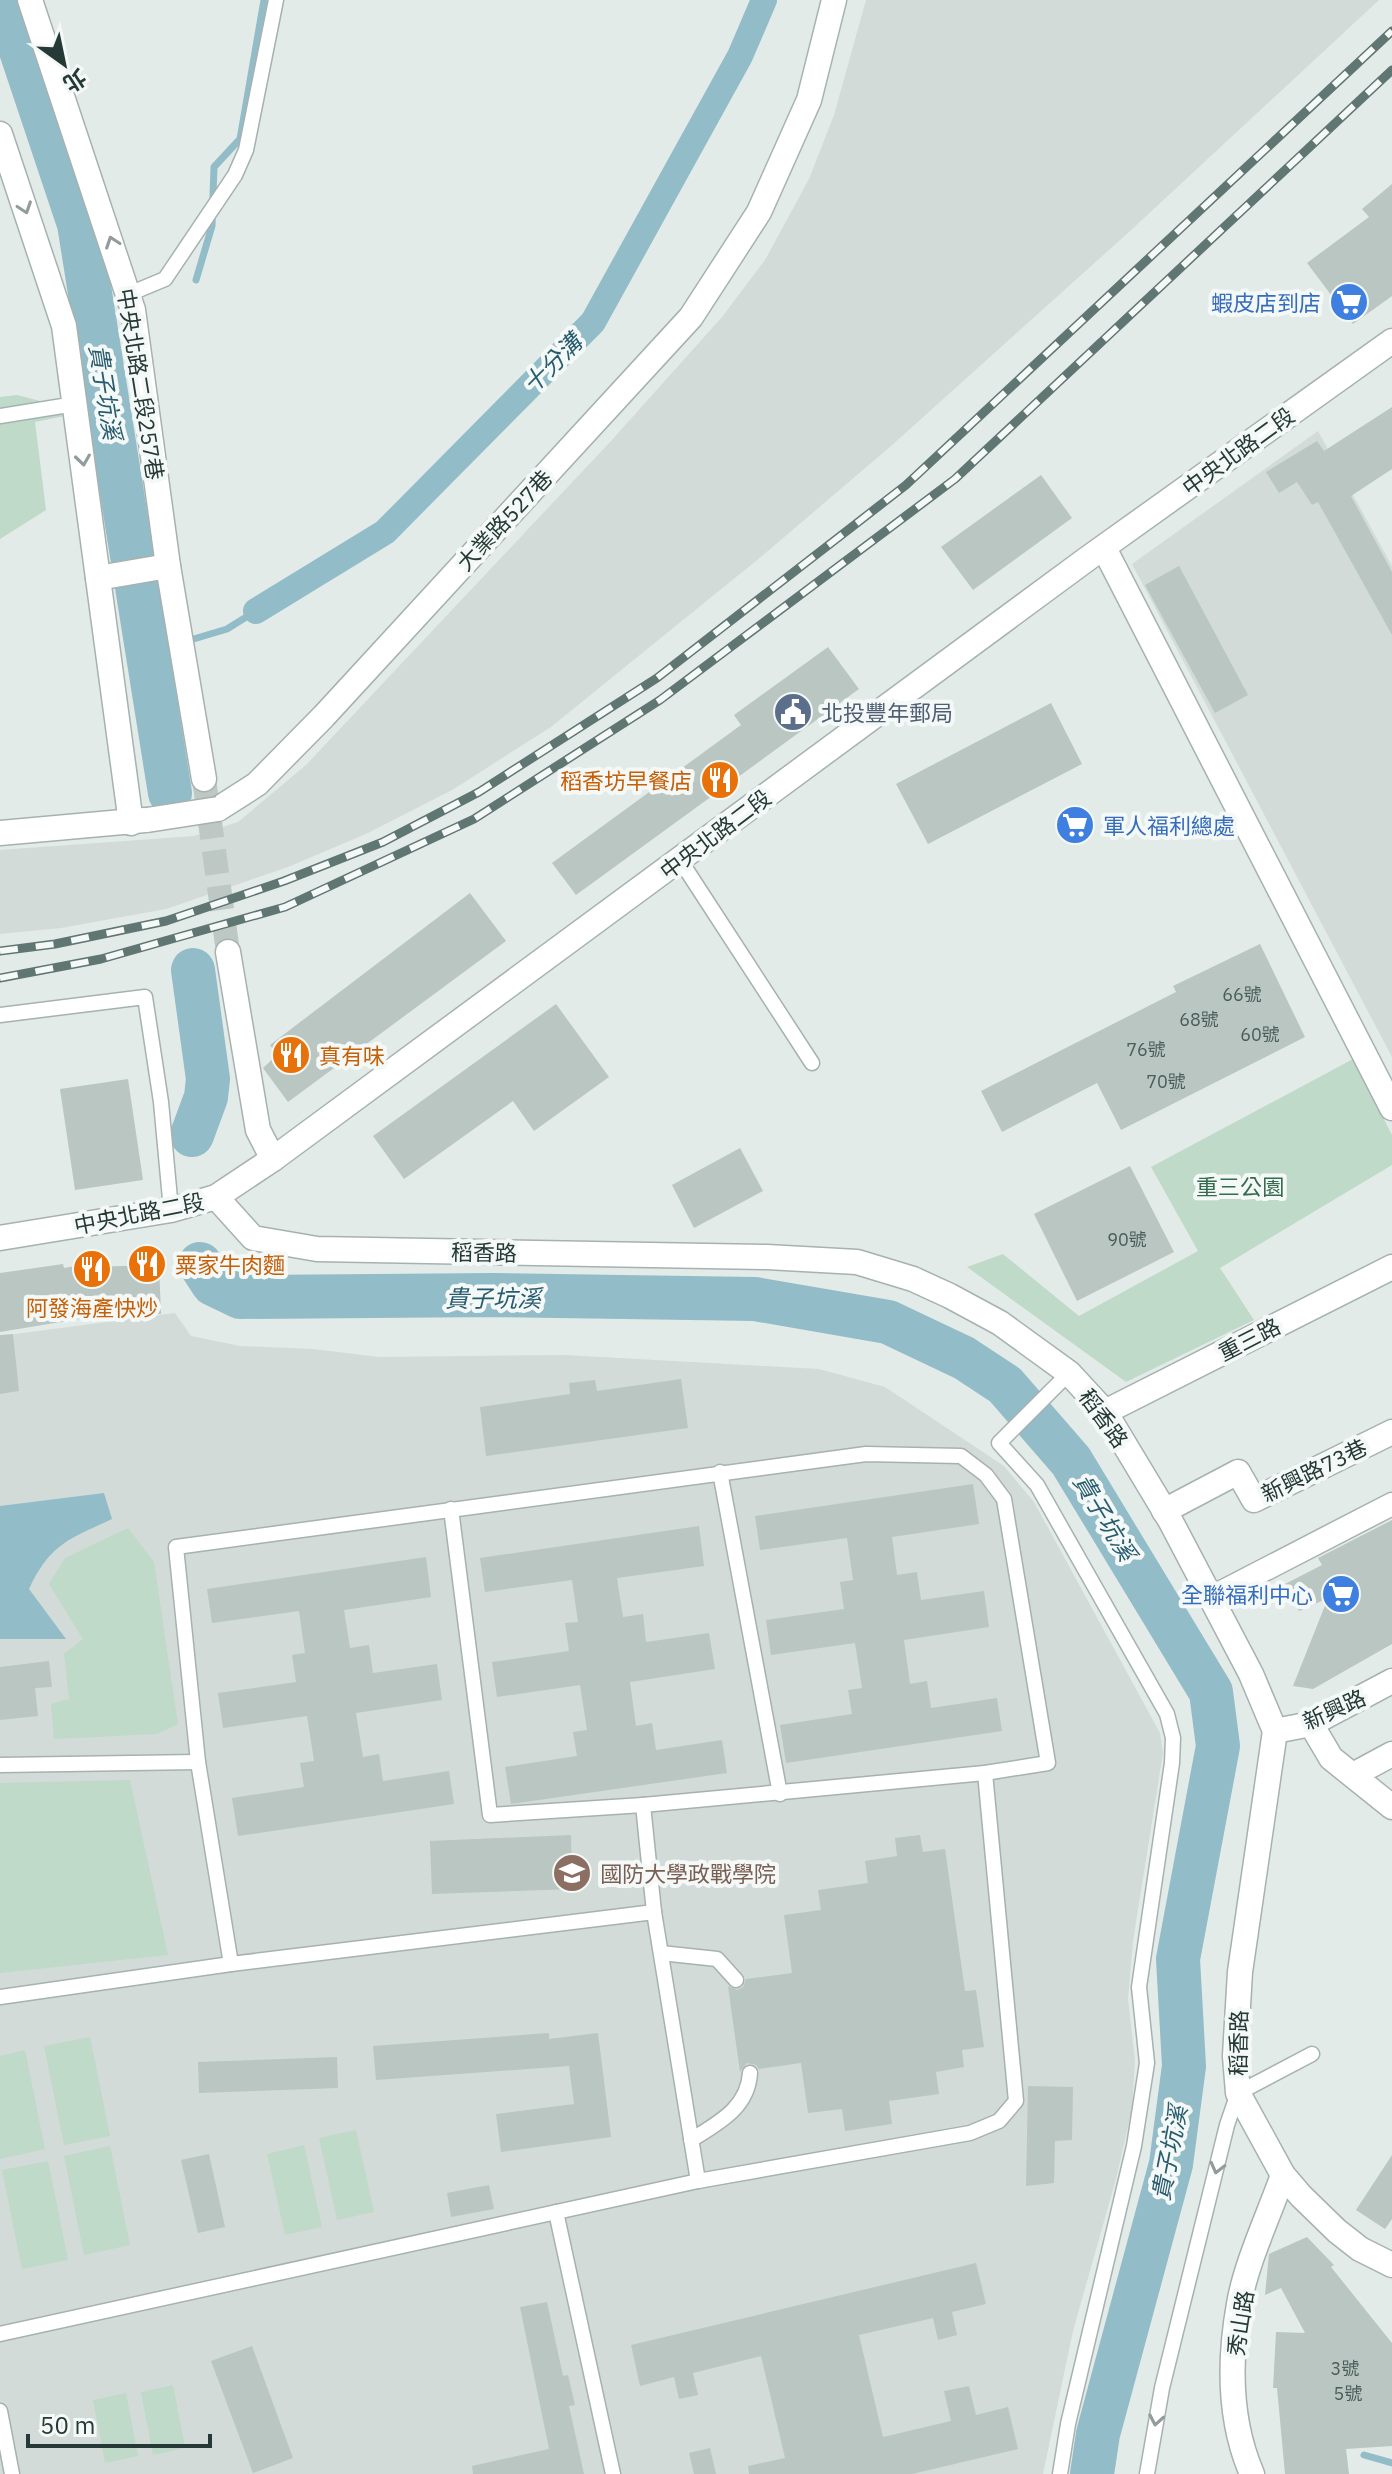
<svg xmlns="http://www.w3.org/2000/svg" width="1392" height="2474" viewBox="0 0 1392 2474" font-family="'IBM Plex Sans','Noto Sans TC',sans-serif">
<rect width="100%" height="100%" fill="#e3ebe9"/>
<g fill="#d2dbd8">
<polygon points="866,0 1379,0 1129,232 891,446 762,556 551,727 452,790 368,833 288,867 166,909 61,928 0,934 0,850 194,836 238,822 306,765 611,441 722,317 765,260 809,179 834,115"/>
<polygon points="1318,431 1392,566 1392,1057 1132,564"/>
<polygon points="175,1313 191,1336 240,1346 313,1349 379,1357 565,1355 819,1369 885,1387 1004,1466 1034,1502 1160,1733 1163,1753 1133,1941 1128,1999 1135,2060 1132,2109 1116,2179 1073,2331 1043,2474 0,2474 0,1336"/>
</g>
<g fill="#bfdac9">
<polygon points="17,395 44,402 65,416 35,422 46,510 0,539 0,397"/>
<polygon points="1353,1059 1392,1135 1392,1165 1220,1268 1254,1320 1126,1382 967,1267 1003,1254 1079,1316 1198,1251 1151,1167"/>
<polygon points="128,1528 154,1562 178,1724 157,1734 54,1739 51,1704 69,1699 64,1654 83,1639 49,1584 65,1558"/>
<polygon points="130,1780 168,1955 0,1973 0,1783"/>
<polygon points="90,2037 110,2136 64,2145 44,2046"/>
<polygon points="25,2050 45,2149 0,2159 0,2056"/>
<polygon points="356,2130 374,2212 337,2220 319,2138"/>
<polygon points="304,2145 322,2227 285,2235 267,2154"/>
<polygon points="110,2146 130,2245 84,2255 64,2156"/>
<polygon points="48,2161 68,2260 22,2269 2,2170"/>
<polygon points="173,2385 185,2448 153,2455 141,2392"/>
<polygon points="126,2393 138,2456 105,2463 93,2400"/>
</g>
<path fill="#93bcc9" d="M104,1493L112,1519C69,1539 50,1544 29,1589L66,1639H0V1506Z"/>
<g fill="none" stroke-linecap="round" stroke-linejoin="round">
<g stroke="#93bcc9" stroke-width="7">
<polyline points="196,280 212,226 214,167 240,139 264,0"/>
<polyline points="147,653 227,629 256,611"/>
<polyline points="1073,1465 1081,1460 1081,1456"/>
<polyline points="1364,2455 1392,2463"/>
</g>
<polyline stroke="#93bcc9" stroke-width="26" points="256,611 385,532 593,322 740,56 764,0"/>
<g stroke="#93bcc9" stroke-width="44">
<polyline points="4,0 79,224 170,793"/>
<polyline points="192,1135 206,1097 208,1079 193,970"/>
<polyline points="200,1264 213,1284 240,1297 493,1295 755,1299 888,1322 964,1358 1005,1385 1071,1461 1211,1692 1218,1746 1178,1959 1184,2066 1171,2164 1098,2434 1092,2474"/>
</g>
</g>
<g fill="#b9c6c2">
<polygon points="1392,184 1392,296 1353,324 1307,263 1369,217 1362,209"/>
<polygon points="1392,407 1392,469 1351,496 1392,572 1392,635 1318,502 1312,505 1297,482 1279,493 1266,472 1317,441 1324,451"/>
<polygon points="1041,475 1072,518 973,590 941,547"/>
<polygon points="1179,566 1248,695 1215,713 1145,585"/>
<polygon points="828,647 859,689 576,895 552,863 741,725 734,715"/>
<polygon points="1051,703 1082,764 928,844 896,784"/>
<polygon points="470,893 506,941 288,1102 263,1068 277,1055 270,1045"/>
<polygon points="1260,944 1305,1037 1121,1130 1097,1083 1002,1132 981,1091 1176,992 1173,986"/>
<polygon points="556,1004 609,1077 534,1131 513,1101 404,1179 373,1136"/>
<polygon points="128,1079 143,1180 75,1190 60,1089"/>
<polygon points="740,1148 763,1191 694,1228 672,1185"/>
<polygon points="1130,1166 1174,1252 1077,1301 1034,1214"/>
<polygon points="63,1264 64,1268 86,1264 87,1267 159,1265 161,1314 97,1316 0,1332 0,1273"/>
<polygon points="13,1334 19,1391 0,1394 0,1335"/>
<polygon points="681,1379 688,1428 486,1456 480,1407 570,1394 569,1383 595,1380 597,1391"/>
<polygon points="973,1484 979,1524 892,1537 897,1575 917,1572 921,1600 984,1591 989,1627 904,1640 910,1684 927,1681 931,1708 997,1698 1002,1731 786,1763 780,1725 852,1714 848,1690 862,1688 855,1643 771,1655 766,1620 844,1609 840,1582 853,1580 847,1538 760,1550 755,1516"/>
<polygon points="1392,1520 1392,1644 1313,1689 1293,1686 1328,1598 1299,1611 1285,1584 1322,1565 1318,1558"/>
<polygon points="699,1526 704,1566 617,1578 623,1617 643,1614 646,1642 709,1633 715,1669 630,1682 636,1726 652,1723 656,1750 722,1740 727,1773 511,1804 505,1767 577,1756 573,1732 587,1730 580,1685 497,1697 492,1662 569,1651 565,1623 578,1622 572,1580 485,1592 480,1558"/>
<polygon points="426,1557 431,1597 344,1610 350,1648 369,1645 373,1673 437,1664 442,1700 356,1713 363,1757 379,1754 383,1781 449,1771 454,1804 238,1836 232,1798 304,1787 300,1763 314,1761 307,1716 223,1728 218,1693 296,1682 292,1655 305,1653 299,1611 212,1623 207,1589"/>
<polygon points="49,1661 52,1687 35,1688 38,1716 0,1720 0,1667"/>
<polygon points="571,1835 572,1889 432,1894 430,1841"/>
<polygon points="920,1835 923,1852 945,1849 965,1991 976,1990 984,2047 962,2050 964,2067 936,2072 939,2094 889,2101 892,2124 845,2131 842,2109 808,2113 801,2063 759,2069 756,2065 747,2063 740,2072 728,1986 737,1990 743,1987 746,1979 792,1973 784,1915 821,1910 818,1890 868,1883 865,1861 897,1856 895,1838"/>
<polygon points="549,2033 549,2039 598,2033 611,2137 501,2152 496,2114 574,2104 569,2066 376,2080 373,2046"/>
<polygon points="337,2057 338,2088 199,2093 198,2062"/>
<polygon points="1028,2086 1073,2087 1072,2140 1055,2141 1054,2183 1026,2186"/>
<polygon points="209,2154 225,2227 198,2233 181,2160"/>
<polygon points="1392,2155 1392,2219 1385,2229 1356,2210"/>
<polygon points="489,2185 494,2209 451,2217 447,2193"/>
<polygon points="1307,2237 1334,2265 1331,2267 1392,2343 1392,2446 1346,2449 1349,2474 1285,2474 1277,2388 1273,2388 1276,2332 1305,2333 1281,2288 1265,2295 1269,2254"/>
<polygon points="976,2263 986,2304 952,2312 957,2335 938,2340 933,2318 859,2335 883,2437 951,2421 944,2391 969,2386 976,2415 1008,2407 1018,2449 912,2474 749,2474 748,2466 785,2458 761,2356 693,2373 698,2395 679,2399 674,2377 640,2386 631,2345"/>
<polygon points="547,2302 563,2376 568,2375 575,2405 569,2406 584,2474 473,2474 472,2466 549,2449 520,2307"/>
<polygon points="252,2346 293,2458 253,2473 211,2361"/>
<polygon points="710,2448 716,2474 694,2474 689,2453"/>
</g>
<g fill="none" stroke-linecap="round" stroke-linejoin="round">
<polyline stroke="#bdc8c5" stroke-width="24" stroke-dasharray="24 12" stroke-linecap="butt" points="204,779 228,952"/>
<defs>
<g id="service">
<polyline points="129,294 165,279 235,175 246,150 276,0"/>
<polyline points="0,416 75,404"/>
<polyline points="680,860 812,1063"/>
<polyline points="0,1015 145,997 161,1102 171,1210"/>
<polyline points="720,1472 780,1794"/>
<polyline points="451,1509 490,1815 643,1805"/>
<polyline points="0,1765 198,1762"/>
<polyline points="661,1953 717,1959 736,1980"/>
<polyline points="0,1997 231,1964 654,1912"/>
<path d="M691,2140C718,2123 748,2108 750,2073"/>
<polyline points="698,2181 970,2133 999,2121 1016,2101 985,1773"/>
<polyline points="556,2212 613,2474"/>
<polyline points="0,2334 698,2181 654,1912 643,1805 985,1773 1048,1763 1004,1499 986,1475 961,1456 866,1454 176,1547 198,1762 231,1964"/>
<polyline points="0,2411 12,2474"/>
<polyline points="1060,2474 1068,2424 1134,2146 1147,2063 1139,1987 1172,1763 1173,1738 1167,1714 1037,1485 999,1443 1069,1373"/>
<polyline points="1147,2474 1162,2388 1227,2125 1238,2093 1312,2054"/>
</g>
<polyline id="pedestrian" points="1210,1598 1392,1504"/>
<g id="minor">
<polyline points="30,0 133,310 168,566 204,779"/>
<polyline points="0,134 64,326 131,823"/>
<polyline points="1104,548 1392,1108"/>
<polyline points="98,578 168,566"/>
<polyline points="218,809 257,784 324,716 691,317 759,212 809,100 834,0"/>
<polyline points="0,833 145,820"/>
<polyline points="228,952 258,1130 273,1159"/>
<polyline points="1105,1412 1392,1267"/>
<polyline points="1164,1511 1238,1472 1254,1500 1392,1432"/>
<polyline points="1311,1724 1331,1758 1392,1807"/>
<polyline points="1275,1731 1311,1724 1392,1681"/>
<polyline points="1353,1775 1392,1754"/>
</g>
<g id="tertiary">
<polyline points="216,1197 253,1238 317,1249 767,1257 857,1262 913,1279 950,1296 1000,1323 1069,1373 1105,1412 1170,1520 1251,1674 1275,1731 1240,1972 1235,2056 1238,2093 1283,2175 1301,2196 1337,2231 1360,2249 1392,2265"/>
<polyline points="0,1238 171,1210 216,1197 273,1159 1087,559 1392,341"/>
<path d="M1252,2474C1229,2421 1229,2360 1239,2304C1246,2263 1269,2215 1283,2175"/>
</g>
</defs>
<use href="#service" stroke="#a6b2b0" stroke-width="17"/>
<use href="#pedestrian" stroke="#a6b2b0" stroke-width="25"/>
<use href="#minor" stroke="#a6b2b0" stroke-width="27"/>
<use href="#tertiary" stroke="#a6b2b0" stroke-width="27"/>
<use href="#service" stroke="#fff" stroke-width="14"/>
<use href="#pedestrian" stroke="#fff" stroke-width="22"/>
<use href="#minor" stroke="#fff" stroke-width="24"/>
<use href="#tertiary" stroke="#fff" stroke-width="24"/>
<defs>
<g id="rail">
<polyline points="0,951 55,944 166,921 284,881 383,842 479,792 657,678 906,485 1392,31"/>
<polyline points="0,978 101,959 285,907 474,819 660,700 955,479 1392,70"/>
</g>
</defs>
<use href="#rail" stroke="#607672" stroke-width="9"/>
<use href="#rail" stroke="#f4f8f6" stroke-width="6" stroke-dasharray="18" stroke-linecap="butt"/>
<defs>
<polyline id="minor-bridge" points="147,820 218,809"/>
</defs>
<use href="#minor-bridge" stroke="#a6b2b0" stroke-width="27" stroke-linecap="butt"/>
<use href="#minor-bridge" stroke="#fff" stroke-width="24"/>
</g>
<defs><path id="oneway-chevron" d="M-2-3.5L2.5 0L-2 3.5" fill="none" stroke-width="1.6" stroke-linecap="round" stroke-linejoin="round" transform="scale(2)"/></defs>
<g stroke="#929c9b">
<use href="#oneway-chevron" transform="translate(25 208) rotate(71)"/>
<use href="#oneway-chevron" transform="translate(112 242) rotate(-109)"/>
<use href="#oneway-chevron" transform="translate(83 460) rotate(82)"/>
<use href="#oneway-chevron" transform="translate(1217 2168) rotate(104)"/>
<use href="#oneway-chevron" transform="translate(1156 2420) rotate(100)"/>
</g>
<defs>
<symbol id="supermarket-disc" viewBox="-11 -11 22 22"><circle r="9.5" fill="#3f7fe0" stroke="#f4f8f6"/><path d="M-6-5.5h2.5l.6 2H6L4.5 2H-2.5L-4.4-4H-6ZM-1.5 3.2a1.3 1.3 0 1 0 .1 0ZM3 3.2a1.3 1.3 0 1 0 .1 0Z" fill="#fff"/></symbol>
<symbol id="civic-disc" viewBox="-11 -11 22 22"><circle r="9.5" fill="#5c6f8a" stroke="#f4f8f6"/><path d="M-.6-6.5H3V-4.5H.6V-3L4-1V1h2V6H-6V1h2V-1L-.6-3ZM-1.2 2.5V6h2.4V2.5Z" fill="#fff"/></symbol>
<symbol id="restaurant-disc" viewBox="-11 -11 22 22"><circle r="9.5" fill="#e8710a" stroke="#f4f8f6"/><path d="M-5-6h1v4h1v-4h1v4h1v-4h1v5L-1.5 .5V6h-2V.5L-5-1ZM5-6V6H3V1.5H1.5Q1.5-4 5-6Z" fill="#fff"/></symbol>
<symbol id="university-disc" viewBox="-11 -11 22 22"><circle r="9.5" fill="#8d6e63" stroke="#f4f8f6"/><path d="M0-5L7-2L0 1L-7-2ZM-4 1L0 2.5L4 1V4Q0 6-4 4Z" fill="#fff"/></symbol>
</defs>
<g fill-rule="evenodd">
<use href="#supermarket-disc" x="1327" y="280" width="44" height="44"/>
<use href="#civic-disc" x="771" y="690" width="44" height="44"/>
<use href="#restaurant-disc" x="698" y="758" width="44" height="44"/>
<use href="#supermarket-disc" x="1053" y="803" width="44" height="44"/>
<use href="#restaurant-disc" x="269" y="1033" width="44" height="44"/>
<use href="#restaurant-disc" x="125" y="1242" width="44" height="44"/>
<use href="#restaurant-disc" x="70" y="1247" width="44" height="44"/>
<use href="#supermarket-disc" x="1319" y="1572" width="44" height="44"/>
<use href="#university-disc" x="550" y="1851" width="44" height="44"/>
</g>
<g text-anchor="middle" dominant-baseline="central" stroke-width="8" stroke-linejoin="round" paint-order="stroke">
<g font-size="18" fill="#4a5d5a">
<text x="1242" y="994">66號</text>
<text x="1199" y="1019">68號</text>
<text x="1260" y="1034">60號</text>
<text x="1146" y="1049">76號</text>
<text x="1166" y="1081">70號</text>
<text x="1127" y="1239">90號</text>
<text x="1345" y="2368">3號</text>
<text x="1348" y="2393">5號</text>
</g>
<g font-size="22" fill="#366cbe" stroke="#f4f8f6" text-anchor="end">
<text x="1321" y="302">蝦皮店到店</text>
<text x="1103" y="825" text-anchor="start">軍人福利總處</text>
<text x="1313" y="1594">全聯福利中心</text>
</g>
<g font-size="22" fill="#253a37" stroke="#f4f8f6">
<text transform="translate(141 384) rotate(81)">中央北路二段257巷</text>
<text transform="translate(1238 451) rotate(-36)">中央北路二段</text>
<text transform="translate(504 520) rotate(-47)">大業路527巷</text>
<text transform="translate(715 834) rotate(-37)">中央北路二段</text>
<text transform="translate(139 1213) rotate(-11)">中央北路二段</text>
<text transform="translate(484 1252) rotate(1)">稻香路</text>
<text transform="translate(1249 1339) rotate(-27)">重三路</text>
<text transform="translate(1104 1418) rotate(54)">稻香路</text>
<text transform="translate(1314 1470) rotate(-26)">新興路73巷</text>
<text transform="translate(1334 1709) rotate(-24)">新興路</text>
<text transform="translate(1238 2043) rotate(-89)">稻香路</text>
<text transform="translate(1240 2323) rotate(-81)">秀山路</text>
</g>
<g font-size="22" fill="#4e5e75" stroke="#f4f8f6" text-anchor="start">
<text x="821" y="712">北投豐年郵局</text>
</g>
<g font-size="22" fill="#c56008" stroke="#f4f8f6" text-anchor="start">
<text x="692" y="780" text-anchor="end">稻香坊早餐店</text>
<text x="319" y="1055">真有味</text>
<text x="175" y="1264">粟家牛肉麵</text>
<text x="92" y="1307" text-anchor="middle">阿發海產快炒</text>
</g>
<g font-size="22" fill="#356c4f" stroke="#f4f8f6">
<text x="1240" y="1186">重三公園</text>
</g>
<g font-size="22" fill="#785e54" stroke="#f4f8f6" text-anchor="start">
<text x="600" y="1873">國防大學政戰學院</text>
</g>
<g font-size="24" font-style="italic" fill="#275c6f" stroke="#f4f8f6">
<text transform="translate(552 363) rotate(-45)">十分溝</text>
<text transform="translate(106 392) rotate(81)">貴子坑溪</text>
<text x="493" y="1298">貴子坑溪</text>
<text transform="translate(1105 1517) rotate(59)">貴子坑溪</text>
<text transform="translate(1169 2153) rotate(-79)">貴子坑溪</text>
</g>
</g>
<g transform="translate(64 64) rotate(147)" stroke="#f4f8f6" stroke-width="6" paint-order="stroke">
<path d="M0-6L14 30L0 20L-14 30Z" fill="#253a37"/>
<text y="-12" font-size="22" font-weight="bold" text-anchor="middle" fill="#253a37">北</text>
</g>
<path d="M28 2434v12h182v-12" fill="none" stroke="#253a37" stroke-width="4"/>
<text x="40" y="2434" font-size="24" fill="#253a37" stroke="#f4f8f6" stroke-width="6" paint-order="stroke">50 m</text>
</svg>
